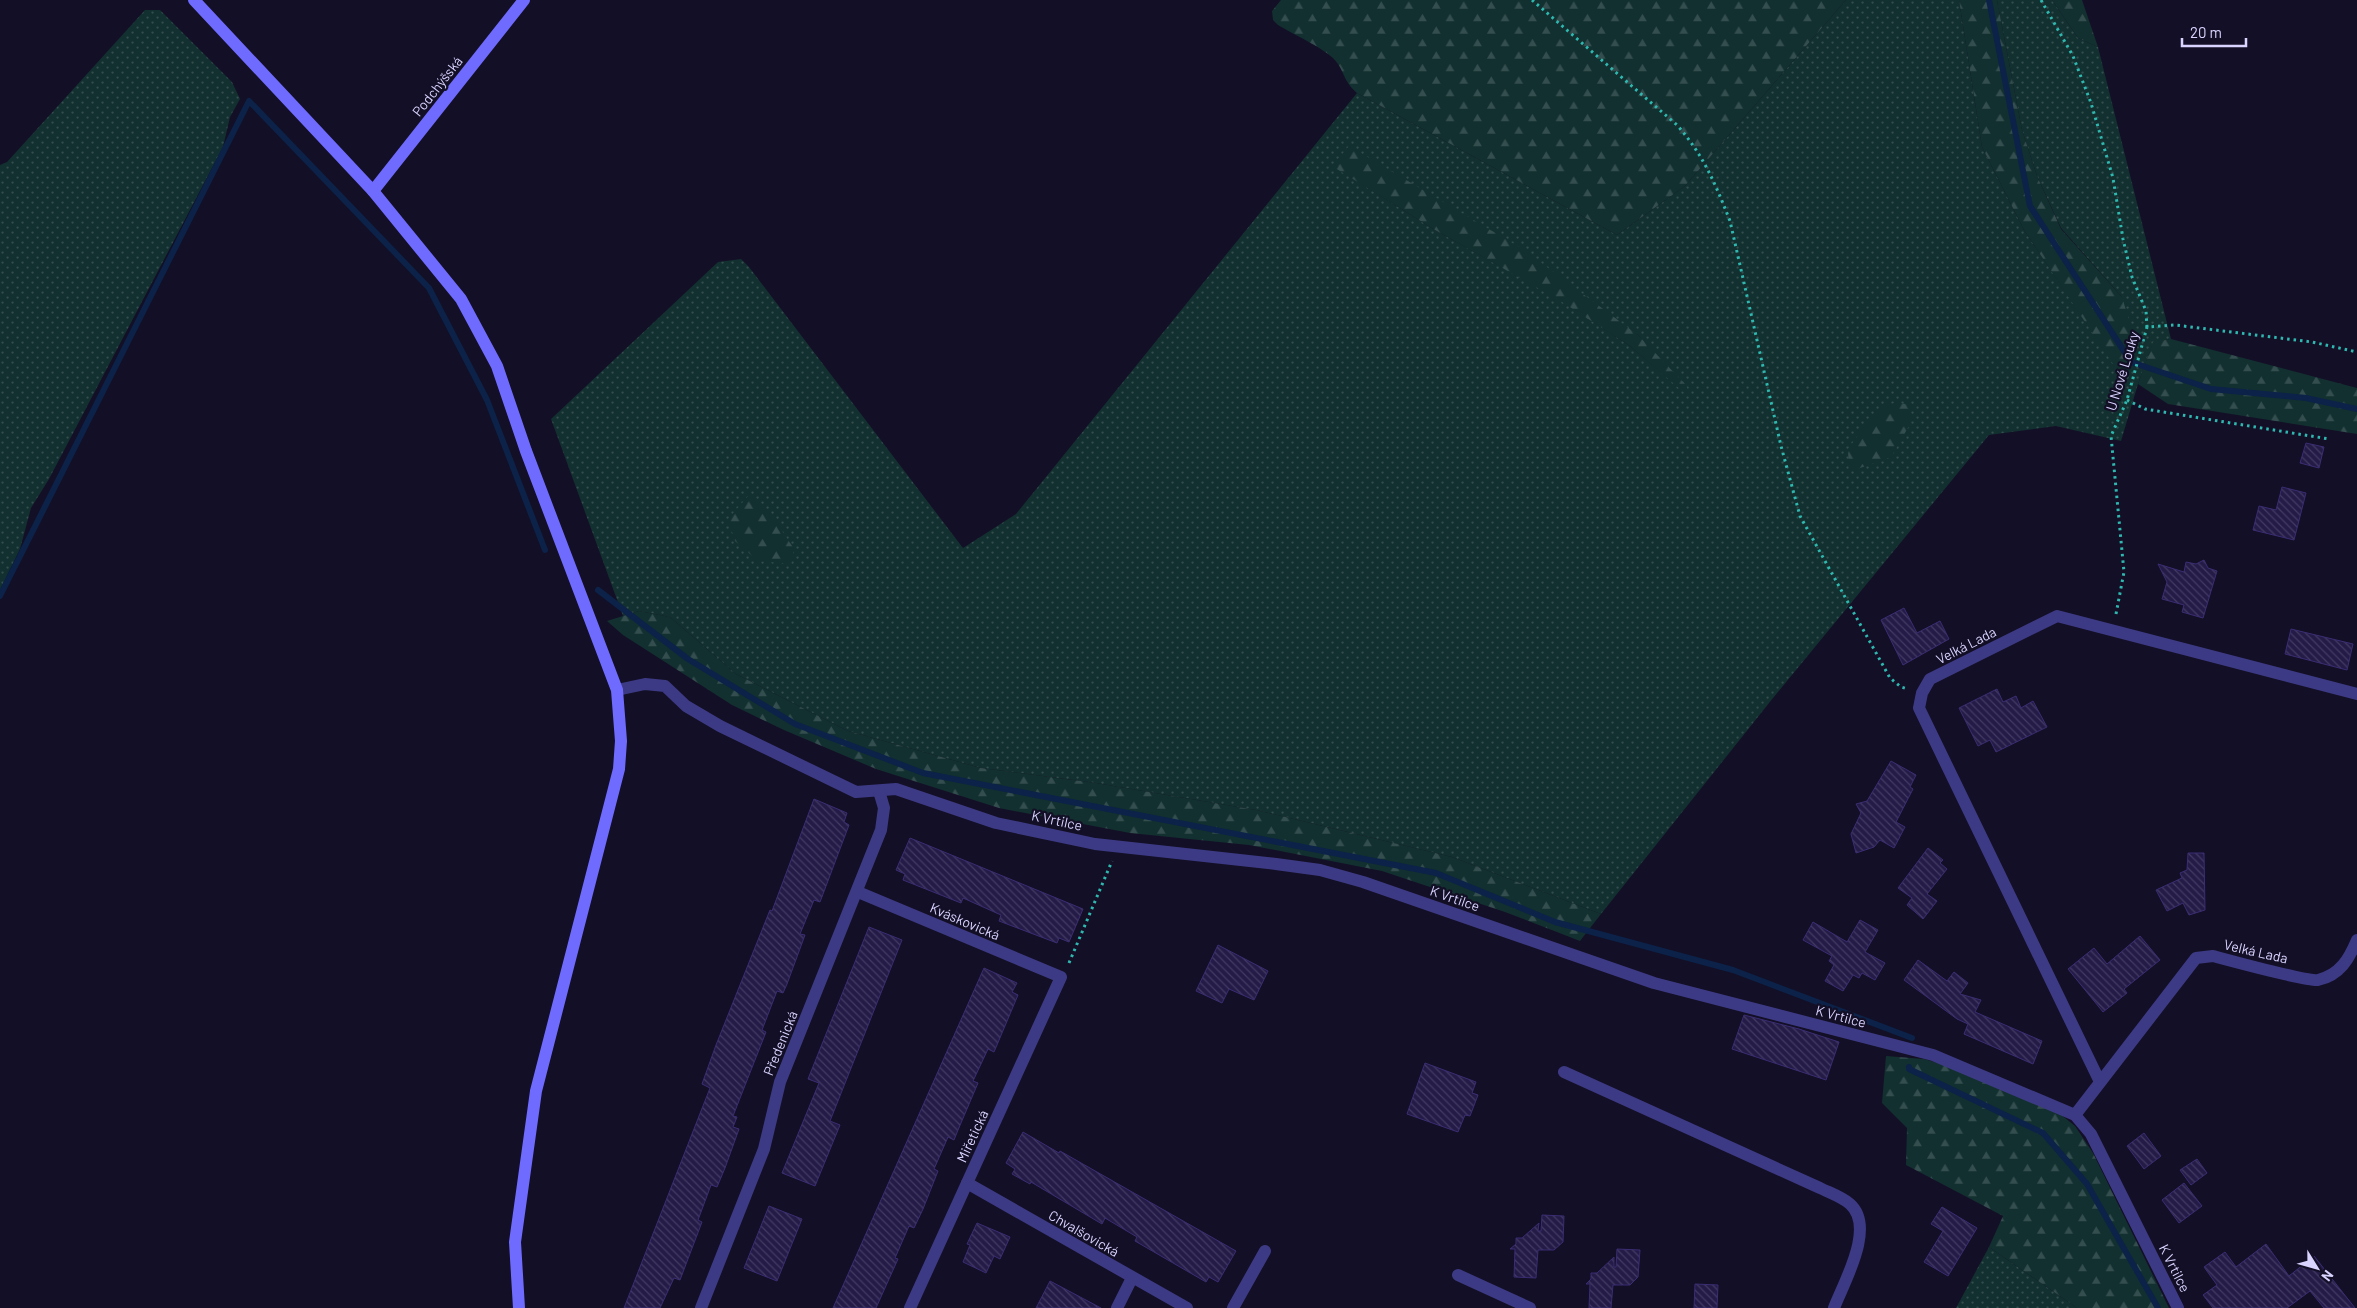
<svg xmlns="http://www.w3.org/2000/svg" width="2357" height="1308" viewBox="0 0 2357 1308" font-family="Barlow,sans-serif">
<defs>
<pattern id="grass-dots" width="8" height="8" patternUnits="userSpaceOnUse" patternTransform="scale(1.25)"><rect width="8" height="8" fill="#12302f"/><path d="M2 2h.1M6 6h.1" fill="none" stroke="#344d4e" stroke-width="1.8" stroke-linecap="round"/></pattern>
<pattern id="forest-firs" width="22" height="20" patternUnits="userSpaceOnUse" patternTransform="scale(1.25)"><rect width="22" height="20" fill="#12302f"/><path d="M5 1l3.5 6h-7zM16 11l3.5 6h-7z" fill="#344d4e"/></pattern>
<pattern id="building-back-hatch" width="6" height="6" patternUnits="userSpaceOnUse" patternTransform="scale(1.25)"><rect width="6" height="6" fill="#241b47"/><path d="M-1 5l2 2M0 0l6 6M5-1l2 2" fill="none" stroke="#433b63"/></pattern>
</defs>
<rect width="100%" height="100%" fill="#130f26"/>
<g fill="url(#grass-dots)" fill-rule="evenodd">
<path d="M1846,0H1959L1982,147L2024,230L2118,370L2122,297L2061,228L2037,176L2022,130L1997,0H2052L2078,38L2098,47L2171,339L2153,343L2138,384L2121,441L2056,426L1989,435L1773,698L1601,914L1452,857L1256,810L1096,783L981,768L848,731L736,674L670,617L639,611L623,616L551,419L718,262L741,259L749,267L963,548L1016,514L1357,93L1617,235L1685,186ZM1333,166L1638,335L1693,399L1630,346L1559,299L1435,230Z"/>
<polygon points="145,10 160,10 232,82 240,99 230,117 223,147 49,479 31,508 20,549 0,590 0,165 7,162"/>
<polygon points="1989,1247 2077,1308 1956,1308"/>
</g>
<g fill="url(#forest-firs)">
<path d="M1281,0H1846L1685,186L1617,235L1357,93C1342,80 1345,70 1333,58C1321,47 1293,34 1278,25L1273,20L1272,11Z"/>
<polygon points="1959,0 1997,0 2022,130 2037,176 2061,229 2122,297 2138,350 2117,370 2024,230 1982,147"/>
<polygon points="2052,0 2082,0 2098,47 2078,38"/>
<polygon points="1349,146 1524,250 1638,335 1685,384 1694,401 1630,346 1559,300 1435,230 1332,166"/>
<polygon points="2171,339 2357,388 2357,434 2168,404 2138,384 2153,342"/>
<polygon points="1896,402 1910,405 1909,426 1891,457 1849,472 1848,449 1876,411"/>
<polygon points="749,495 769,511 794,549 791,564 758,561 735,541 728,519"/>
<polygon points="639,611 670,617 736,674 848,731 981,768 1096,783 1256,810 1452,857 1601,914 1580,941 1505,912 1382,871 1249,845 1130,833 999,808 876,769 784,730 732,705 623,635 607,621"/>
<polygon points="1886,1056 1924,1059 2005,1083 2044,1101 2075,1126 2093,1153 2169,1308 2077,1308 1989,1247 2003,1216 1906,1165 1907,1128 1882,1103"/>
</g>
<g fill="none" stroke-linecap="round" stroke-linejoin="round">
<g stroke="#0c2248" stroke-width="6">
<polyline points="1989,0 2030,206 2131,362 2211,389 2306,398 2357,409"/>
<polyline points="598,590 688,659 795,724 923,773 1436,873 1555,922 1733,970 1912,1038"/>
<polyline points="0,596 249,101 429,288 487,400 545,550"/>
<polyline points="1909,1067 1909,1069 2043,1133 2087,1184 2158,1308"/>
</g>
</g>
<g fill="url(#building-back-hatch)" stroke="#3b2d73">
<polygon points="2306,443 2324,447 2319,468 2300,463"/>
<polygon points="2282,487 2306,493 2294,540 2253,530 2259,506 2276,510"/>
<polygon points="2204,560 2208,568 2217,571 2203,618 2182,612 2184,605 2162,599 2167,582 2158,564 2184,572 2186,562 2196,564"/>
<polygon points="1904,608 1917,633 1940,621 1949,639 1903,665 1881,620"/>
<polygon points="2291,629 2353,644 2347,670 2285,654"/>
<polygon points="1997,689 2003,702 2016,696 2021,708 2033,701 2047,727 1996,752 1990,740 1978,746 1959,708"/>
<polygon points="1891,761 1916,775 1910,787 1913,789 1896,822 1905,827 1894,848 1880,840 1874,847 1856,853 1851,834 1861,813 1856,804 1867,801"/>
<polygon points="814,799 847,813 844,822 849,825 820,902 814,900 800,934 805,935 787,984 783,993 777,991 762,1030 766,1032 733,1116 737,1117 733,1127 739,1129 725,1168 717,1187 711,1185 698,1220 702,1222 680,1280 674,1278 660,1308 624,1308 710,1088 702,1084 716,1045 770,910 772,911"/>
<polygon points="910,838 1083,909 1069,942 1059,938 1057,943 999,921 1001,915 963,898 961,903 903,880 905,874 896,870"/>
<polygon points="1928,848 1943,860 1940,863 1947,869 1927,894 1937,901 1923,919 1907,905 1912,898 1898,888"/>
<polygon points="2188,853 2204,853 2205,910 2189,915 2183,903 2167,911 2156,890 2182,878 2180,873 2187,870"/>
<polygon points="1860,920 1878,930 1865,952 1885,963 1875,980 1862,973 1859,978 1853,975 1843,991 1825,981 1834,965 1829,961 1832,956 1803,940 1813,922 1847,942"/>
<polygon points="869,927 902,940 830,1121 840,1125 815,1186 782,1173 819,1083 808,1079"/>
<polygon points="2140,936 2160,960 2124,989 2127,993 2103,1012 2068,969 2094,948 2107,964"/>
<polygon points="1218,945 1268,971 1254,1000 1229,989 1222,1003 1196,991"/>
<polygon points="1918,960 1947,981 1954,972 1968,983 1960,994 1981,1000 1975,1012 2042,1041 2033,1064 1964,1034 1968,1024 1957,1019 1904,980"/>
<polygon points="984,968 1017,983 1012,992 1018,995 994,1052 988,1049 973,1081 978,1083 958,1130 954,1140 948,1137 934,1169 938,1171 923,1209 914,1228 909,1226 895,1258 898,1259 876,1308 833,1308"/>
<polygon points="1744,1015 1799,1029 1839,1042 1826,1080 1732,1049"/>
<polygon points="1425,1063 1476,1082 1472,1093 1478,1095 1470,1116 1465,1115 1458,1132 1407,1114"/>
<polygon points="1023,1132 1059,1153 1060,1151 1236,1251 1218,1282 1209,1277 1206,1282 1135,1241 1137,1237 1105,1218 1102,1224 1031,1182 1030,1184 1012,1174 1015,1169 1006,1163"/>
<polygon points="2144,1133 2161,1156 2144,1169 2127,1146"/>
<polygon points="2197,1159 2207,1173 2191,1185 2180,1170"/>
<polygon points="2184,1183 2202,1206 2179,1223 2162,1200"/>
<polygon points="769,1206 802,1219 777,1281 744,1268"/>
<polygon points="1942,1207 1977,1228 1948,1276 1924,1262 1943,1231 1931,1224"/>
<polygon points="1542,1215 1564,1216 1563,1242 1554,1250 1538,1250 1536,1278 1514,1277 1515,1249 1510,1249 1516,1244 1516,1238 1522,1238 1539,1223 1538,1231 1541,1231"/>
<polygon points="977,1223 1010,1237 1000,1259 994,1256 986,1273 963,1262 970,1245 967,1244"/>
<polygon points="2266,1244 2289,1276 2314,1256 2355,1308 2324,1308 2310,1291 2287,1308 2213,1308 2203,1295 2217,1285 2204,1267 2225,1252 2236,1267"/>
<polygon points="1617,1249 1640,1250 1638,1277 1630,1285 1613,1285 1611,1308 1589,1308 1590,1284 1586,1284 1591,1279 1591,1273 1597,1273 1614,1257 1614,1267 1616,1267"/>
<polygon points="1050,1281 1101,1308 1036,1308"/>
<polygon points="1695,1284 1718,1285 1717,1308 1694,1308"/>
</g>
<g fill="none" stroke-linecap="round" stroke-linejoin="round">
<g stroke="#2fb8b0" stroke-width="3" stroke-dasharray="2.5 4" stroke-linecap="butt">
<path d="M1532,0L1677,125C1704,156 1715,183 1730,221L1781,446L1800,516L1890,678L1901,687L1908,689"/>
<polyline points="2041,0 2073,56 2091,103 2113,178 2123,239 2132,277 2146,311 2147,327"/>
<polyline points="2127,400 2145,409 2329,439"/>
<polyline points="2116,614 2124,572 2111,436 2127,400 2147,327 2175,325 2312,342 2357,352"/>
<polyline points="1069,963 1112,861"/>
</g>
<g stroke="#3d3a85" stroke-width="12">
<polyline points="617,690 645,684 665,686 686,706 720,726 856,792 896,789 996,823 1095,844 1276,864 1320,870 1363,882 1654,983 1933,1055 2075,1115 2091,1134 2178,1308"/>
<polyline points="858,892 1061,977 910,1308"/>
<path d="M1564,1072L1820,1188C1830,1193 1842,1197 1850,1204C1876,1227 1844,1282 1834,1308"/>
<polyline points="2100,1082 1919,708 1922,693 1930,679 2057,616 2357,694"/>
<path d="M2075,1115L2196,958L2213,956C2228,960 2309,982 2318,980C2340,975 2349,959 2357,940"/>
<polyline points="967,1183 1187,1308"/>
<polyline points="1458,1275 1530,1308"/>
<polyline points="701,1308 764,1149 780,1082 881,830 884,808 879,791"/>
<polyline points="1117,1308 1132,1278"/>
<polyline points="1233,1308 1265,1251"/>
</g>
<g stroke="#6f6bff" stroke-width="12">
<polyline points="194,0 373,191 461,299 497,366 526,451 617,690 621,741 619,769 536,1091 515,1242 519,1308"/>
<polyline points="373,191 524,0"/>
</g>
</g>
<g text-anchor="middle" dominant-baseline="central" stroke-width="4.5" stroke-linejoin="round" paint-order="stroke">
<g font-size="14" fill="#d9d4ff" stroke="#130f26">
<text transform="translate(437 86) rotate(-52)">Podchýšská</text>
<text transform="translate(2122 371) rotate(-73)">U Nové Louky</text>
<text transform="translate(1966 645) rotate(-27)">Velká Lada</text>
<text transform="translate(1057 820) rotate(12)">K Vrtilce</text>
<text transform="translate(1455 898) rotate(19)">K Vrtilce</text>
<text transform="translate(965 921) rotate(23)">Kváskovická</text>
<text transform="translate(2256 951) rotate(13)">Velká Lada</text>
<text transform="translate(1841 1016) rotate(15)">K Vrtilce</text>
<text transform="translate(780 1043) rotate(-68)">Předenická</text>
<text transform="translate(972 1136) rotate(-65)">Miřetická</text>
<text transform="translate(1084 1233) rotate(30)">Chvalšovická</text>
<text transform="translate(2175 1268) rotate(63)">K Vrtilce</text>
</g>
</g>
<g transform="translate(2317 1268) rotate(127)" stroke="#130f26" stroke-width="4" paint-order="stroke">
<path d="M0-4L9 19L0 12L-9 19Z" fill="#d9d4ff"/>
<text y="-8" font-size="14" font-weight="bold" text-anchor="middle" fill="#d9d4ff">N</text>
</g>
<path d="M2182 38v8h64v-8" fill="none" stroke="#d9d4ff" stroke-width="2.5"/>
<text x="2190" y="38" font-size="15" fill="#d9d4ff" stroke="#130f26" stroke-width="4" paint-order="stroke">20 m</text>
</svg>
